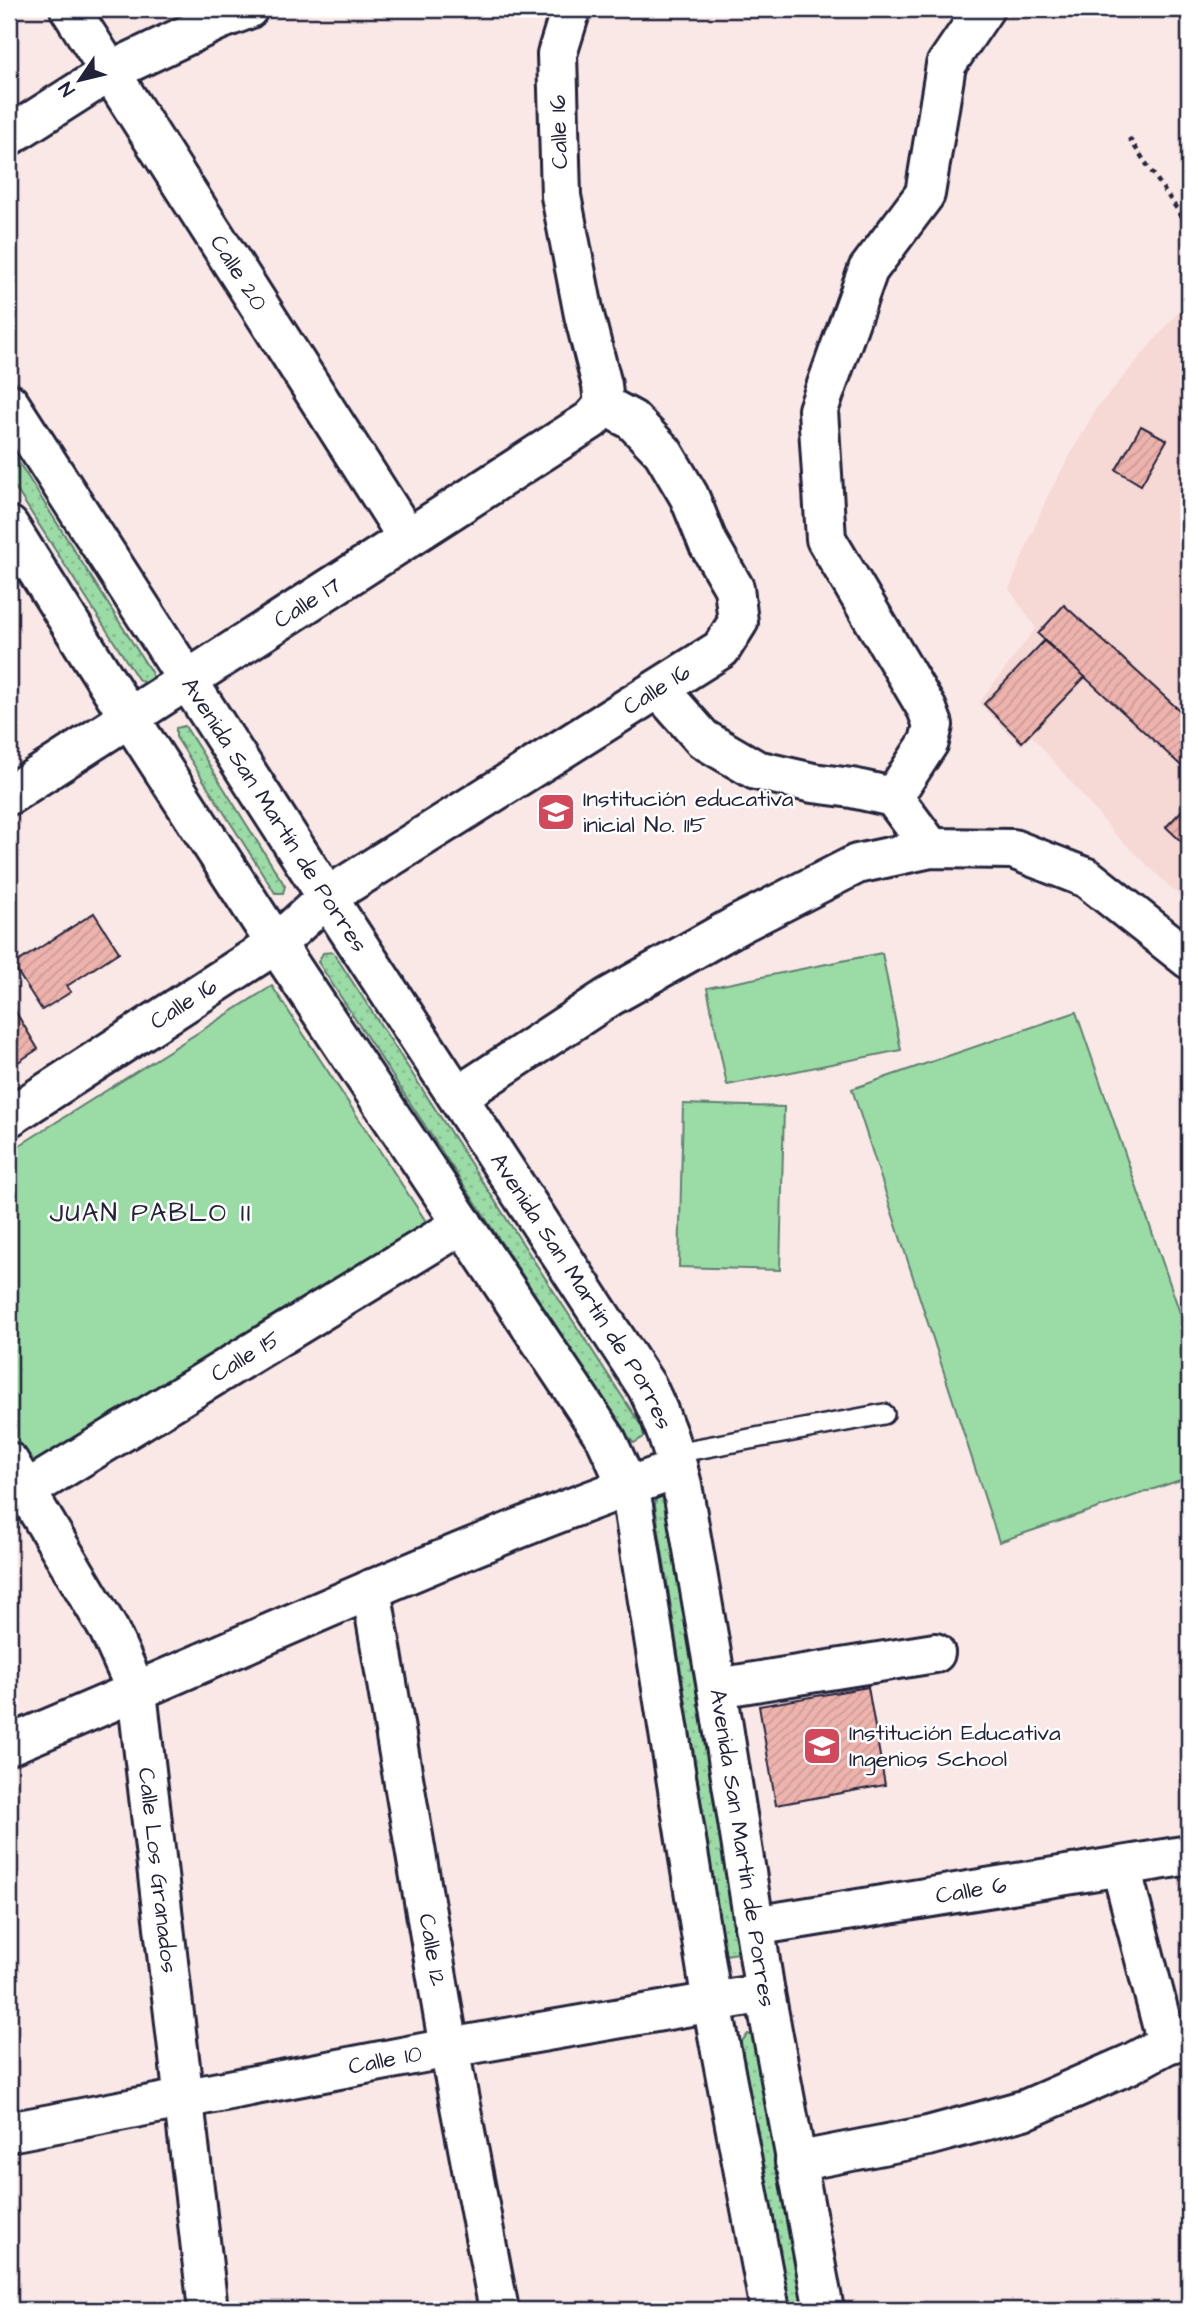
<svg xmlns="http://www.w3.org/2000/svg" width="1198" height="2319" viewBox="0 0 1198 2319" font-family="'Architects Daughter',sans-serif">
<defs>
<pattern id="grass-dots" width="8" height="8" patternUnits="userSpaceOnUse" patternTransform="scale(1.75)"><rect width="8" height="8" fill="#9bdca6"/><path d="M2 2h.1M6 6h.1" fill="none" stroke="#85bc90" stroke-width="1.8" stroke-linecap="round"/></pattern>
<pattern id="building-hatch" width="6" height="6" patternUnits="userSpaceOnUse" patternTransform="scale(1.75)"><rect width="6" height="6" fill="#eeb3ad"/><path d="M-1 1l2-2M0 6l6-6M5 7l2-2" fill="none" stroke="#cc9a96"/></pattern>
</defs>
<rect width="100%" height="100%" fill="#fae8e6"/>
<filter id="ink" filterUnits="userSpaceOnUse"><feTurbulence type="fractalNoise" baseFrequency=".0143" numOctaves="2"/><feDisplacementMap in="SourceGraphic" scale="14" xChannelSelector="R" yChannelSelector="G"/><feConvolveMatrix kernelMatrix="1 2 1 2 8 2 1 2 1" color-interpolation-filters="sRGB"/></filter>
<g filter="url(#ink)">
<polygon fill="#f6d8d5" points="1189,303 1189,905 1116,835 1032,736 1021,746 979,703 1036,628 1009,589 1048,495 1096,409 1180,310"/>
<g fill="url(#grass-dots)" stroke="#5e7f70" stroke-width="2">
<polygon points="9,447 151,672 154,682 148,685 138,679 9,478"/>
<polygon points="185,726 285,886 283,893 275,893 176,737 176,728"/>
<polygon points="333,952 642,1427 644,1437 634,1443 629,1438 318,962 323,953"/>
<polygon points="657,1495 666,1495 744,1952 725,1955 655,1505"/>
<polygon points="748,2034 762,2039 813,2310 790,2310 740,2043"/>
</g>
<g fill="#9bdca6" stroke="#5e7f70" stroke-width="2">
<polygon points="882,953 901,1050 727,1085 707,988"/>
<polygon points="272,986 427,1223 30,1471 9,1438 9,1152"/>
<polygon points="1076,1012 1189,1339 1189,1477 999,1542 852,1089"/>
<polygon points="683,1104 784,1107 780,1270 679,1267"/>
</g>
<g fill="url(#building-hatch)" stroke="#22223b" stroke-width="2">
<polygon points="1141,426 1167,440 1141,485 1116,470"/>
<polygon points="1064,605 1189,719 1189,773 1038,634"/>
<polygon points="1044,641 1085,677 1022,742 984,704"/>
<polygon points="1189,803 1189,849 1166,827"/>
<polygon points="94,913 119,952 67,986 71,992 42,1010 13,965"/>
<polygon points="11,1004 38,1049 9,1068 9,1006"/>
<polygon points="868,1687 885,1785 776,1805 759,1706"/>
</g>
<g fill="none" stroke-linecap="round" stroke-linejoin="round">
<defs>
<polyline id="lane" points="675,1453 884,1414"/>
<g id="street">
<path id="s1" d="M70,9L407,537"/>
<polyline points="9,136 111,71 217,21 248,9"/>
<polyline points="659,689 703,739 756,770 813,783 852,788 893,797 931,848"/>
<path id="s2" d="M9,795L591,420L604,405"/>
<polyline points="893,797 929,742 933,725 927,709 826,539 818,410 868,270 925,194 946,65 984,9"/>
<polyline points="458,1096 609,997 741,923 857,864 931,848 1013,849 1087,878 1189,959"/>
<path id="s3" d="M9,1117L276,944L327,897L721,649L738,622L734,588L708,543L689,496L663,452L632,420L604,405L602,385L584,315L561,196L557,54L571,9"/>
<path id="s4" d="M9,1462L109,1630L137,1692L208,2310"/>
<path id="s5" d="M27,1490L463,1224"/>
<path id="s6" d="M371,1589L449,2048L499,2310"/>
<polyline points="717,1688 935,1653"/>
<path d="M9,1745C232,1653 450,1548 678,1469"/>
<polyline points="1121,1867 1167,2044"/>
<path id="s7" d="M754,1926L1189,1855"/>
<path id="s8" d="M9,2132L449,2048L765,1993"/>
<polyline points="795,2162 928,2136 1027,2109 1130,2064 1167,2044 1189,2038"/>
</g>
<g id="secondary">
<path id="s9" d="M9,403L327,897L647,1387C663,1419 674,1450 682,1485L717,1688L765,1993L824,2310"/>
<polyline points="9,526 129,717 276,944 606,1439 628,1487 633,1506 712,2003 770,2310"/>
</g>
</defs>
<use href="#lane" stroke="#22223b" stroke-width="24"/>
<use href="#street" stroke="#22223b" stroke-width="44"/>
<use href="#secondary" stroke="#22223b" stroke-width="44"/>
<polyline stroke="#22223b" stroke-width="4.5" stroke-dasharray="5 5" stroke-linecap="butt" points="1129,138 1189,227"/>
<use href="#lane" stroke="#fff" stroke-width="19"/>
<use href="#street" stroke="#fff" stroke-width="38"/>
<use href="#secondary" stroke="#fff" stroke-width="38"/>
</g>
</g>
<defs>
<symbol id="school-square" viewBox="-11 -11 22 22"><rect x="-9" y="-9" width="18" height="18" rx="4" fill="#d1495b" stroke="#fff"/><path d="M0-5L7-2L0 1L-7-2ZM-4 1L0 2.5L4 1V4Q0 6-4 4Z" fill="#fff"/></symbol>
</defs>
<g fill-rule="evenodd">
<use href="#school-square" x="534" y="790" width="44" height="44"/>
<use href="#school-square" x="800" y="1724" width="44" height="44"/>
</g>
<g text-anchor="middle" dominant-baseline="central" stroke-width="5" stroke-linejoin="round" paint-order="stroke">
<g font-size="23" fill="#22223b" stroke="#fff">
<text transform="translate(559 132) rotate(-92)">Calle 16</text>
<text stroke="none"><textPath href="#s1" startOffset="313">Calle 20</textPath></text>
<text stroke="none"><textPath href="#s2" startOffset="355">Calle 17</textPath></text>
<text stroke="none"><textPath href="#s3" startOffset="777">Calle 16</textPath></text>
<text stroke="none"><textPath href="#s9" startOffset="490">Avenida San Martín de Porres</textPath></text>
<text stroke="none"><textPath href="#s3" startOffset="208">Calle 16</textPath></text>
<text stroke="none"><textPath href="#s9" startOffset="1057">Avenida San Martín de Porres</textPath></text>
<text stroke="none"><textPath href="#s5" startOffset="256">Calle 15</textPath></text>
<text stroke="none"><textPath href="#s9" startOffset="1645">Avenida San Martín de Porres</textPath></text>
<text stroke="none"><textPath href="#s4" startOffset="443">Calle Los Granados</textPath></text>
<text stroke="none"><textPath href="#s7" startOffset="220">Calle 6</textPath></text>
<text stroke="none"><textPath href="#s6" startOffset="366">Calle 12</textPath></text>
<text stroke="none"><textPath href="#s8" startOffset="383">Calle 10</textPath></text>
</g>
<g font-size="23" fill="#22223b" stroke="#fff" text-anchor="start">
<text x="583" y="799">Institución educativa<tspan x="583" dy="26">inicial No. 115</tspan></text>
<text x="849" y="1733">Institución Educativa<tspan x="849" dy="26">Ingenios School</tspan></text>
</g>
<g font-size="26" letter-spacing="2" fill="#22223b" stroke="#fff">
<text x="151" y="1213">JUAN PABLO II</text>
</g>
</g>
<rect width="1198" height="2319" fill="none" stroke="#fff" stroke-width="35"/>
<rect x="18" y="18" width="1163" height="2284" fill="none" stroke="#22223b" stroke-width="2.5" filter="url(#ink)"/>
<g transform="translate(80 80) rotate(235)" stroke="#ffffff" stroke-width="5" paint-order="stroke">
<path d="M0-5L12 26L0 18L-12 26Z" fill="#22223b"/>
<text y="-10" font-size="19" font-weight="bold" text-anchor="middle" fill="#22223b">N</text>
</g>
</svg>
